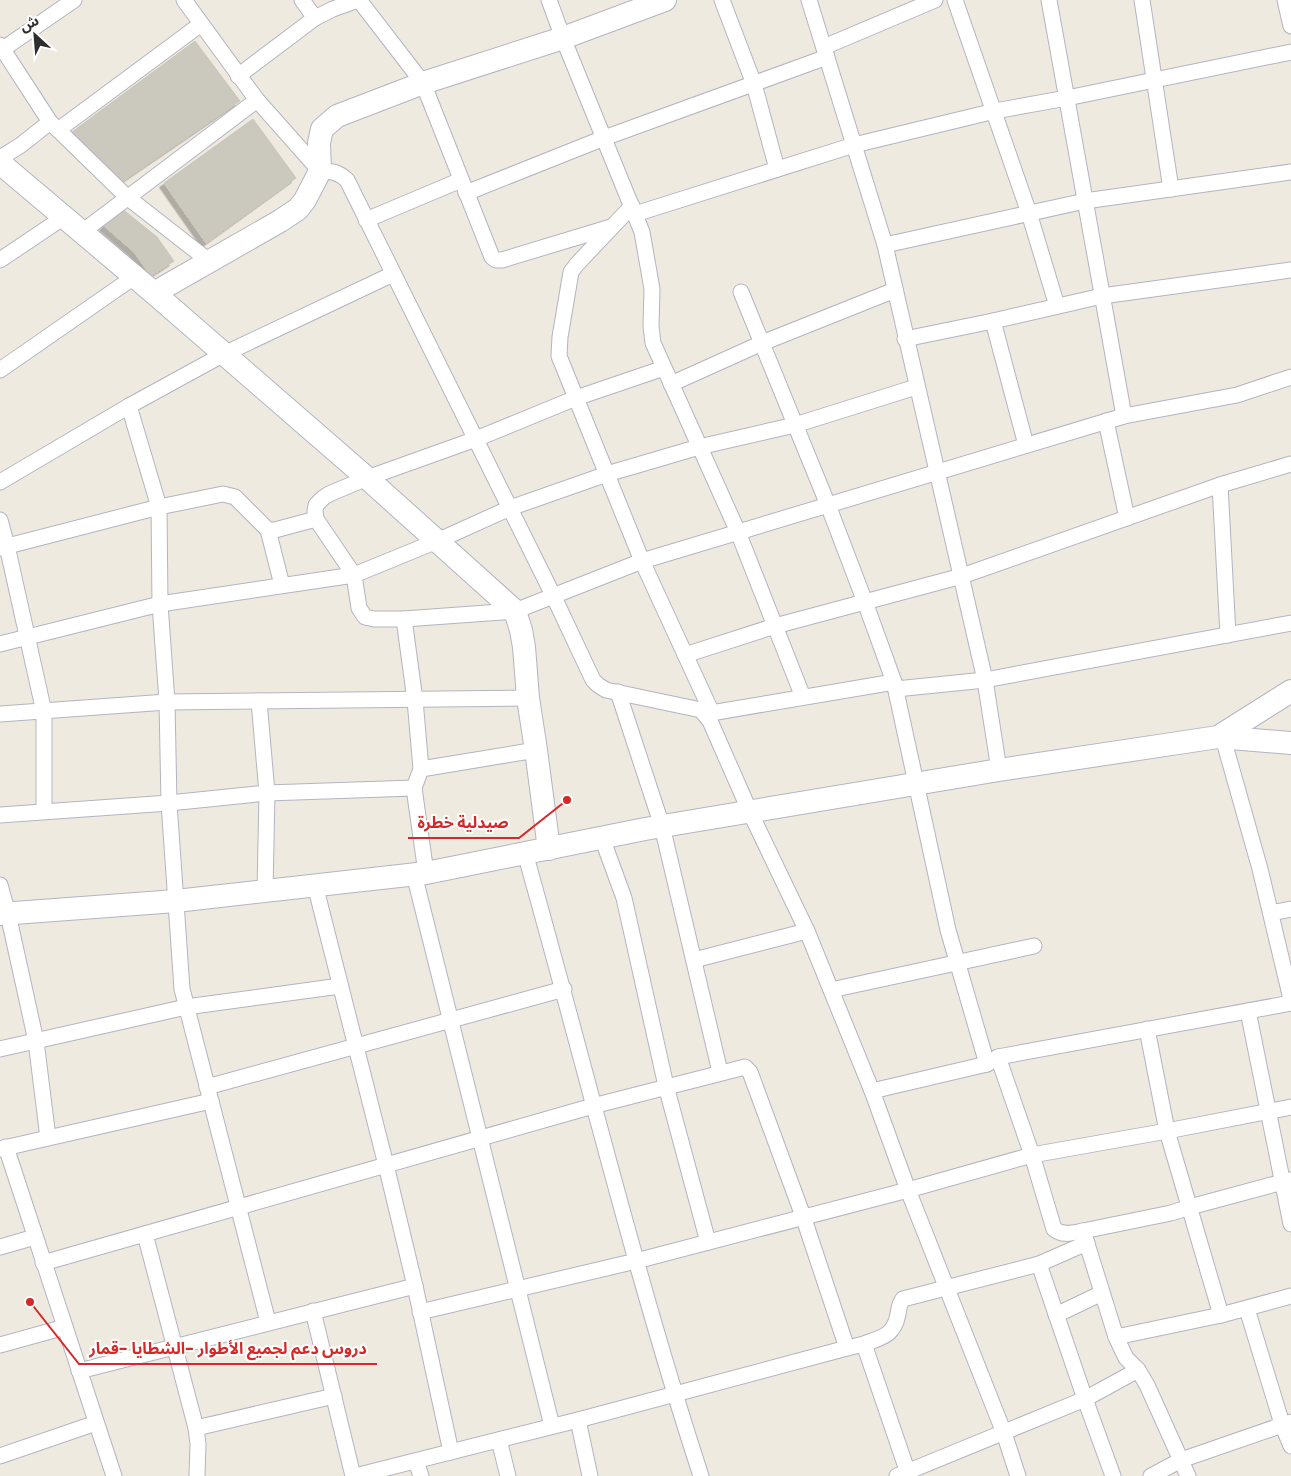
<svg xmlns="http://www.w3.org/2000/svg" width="1291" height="1476" viewBox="0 0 1291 1476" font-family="Poppins,'Noto Sans Arabic',sans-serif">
<defs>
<filter id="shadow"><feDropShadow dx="-4.5" dy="4.5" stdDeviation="0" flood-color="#0004"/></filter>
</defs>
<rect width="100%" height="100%" fill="#efeae0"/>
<g fill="#cbc8be" stroke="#cbc7b9" filter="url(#shadow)">
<polygon points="195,41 240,101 117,185 72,132"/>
<polygon points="253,119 296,178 206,243 164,183"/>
<polygon points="121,208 157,237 174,261 151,276 134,252 104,226"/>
</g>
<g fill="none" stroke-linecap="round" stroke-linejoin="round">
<defs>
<g id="street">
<path d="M184,0L257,100L320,171C332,171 338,172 347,180L553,595L593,680L598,685L606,690L701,710L710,721L750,812L807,931L872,1091"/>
<polyline points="302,0 315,18"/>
<polyline points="359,0 423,83 492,257 496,260 502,260 611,227"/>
<polyline points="549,0 563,38 642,232 652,289 651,326 653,343 738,532 803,697"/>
<polyline points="722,0 754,84 777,169"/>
<polyline points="809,0 885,245 985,680 999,770"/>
<polyline points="955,0 1029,213 1057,306"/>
<polyline points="1049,0 1124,416"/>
<polyline points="1142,0 1171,189"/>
<polyline points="1285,0 1291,26"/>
<polyline points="0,45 50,122 21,145 0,158"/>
<polyline points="824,47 935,0"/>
<polyline points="0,51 74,0"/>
<polyline points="238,76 315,18 333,9 358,0"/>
<polyline points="50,122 127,197 209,261"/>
<polyline points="58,130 201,24"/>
<polyline points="466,193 604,138 827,57"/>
<polyline points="632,206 577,264 571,272 560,337 559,356 642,561 712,713"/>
<polyline points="635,214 854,145 995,111 1067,98 1291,52"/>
<polyline points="366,220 461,180"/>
<polyline points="82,232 257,100"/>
<polyline points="885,245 1085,201 1291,172"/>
<polyline points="0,260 64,217"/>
<polyline points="741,292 828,505 865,602 894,682 948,930 987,1064"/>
<polyline points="993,321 1026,445"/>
<polyline points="905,339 993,321 1102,296 1291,270"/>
<polyline points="664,368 576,398 476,439 367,478 329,494 323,498 316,505 315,511 316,519 354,575 359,608 365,617 374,619 404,619 515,611 642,561 1124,416 1237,395 1291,377"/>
<polyline points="0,370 134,277"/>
<polyline points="671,384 762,343 895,290"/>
<polyline points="129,406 159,507 160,604 167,702 169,803 182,989 268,1322"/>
<polyline points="1106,421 1127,518"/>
<polyline points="0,482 129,406 224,354 393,274"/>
<polyline points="1220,485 1228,635"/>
<polyline points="0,520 7,546 44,712 44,811"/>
<polyline points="268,530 282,585"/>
<polyline points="0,548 159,507 223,494 235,497 268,530 275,530 316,519"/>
<polyline points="404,619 415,700 421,769 414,788"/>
<polyline points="0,644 160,604 354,575 437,541 510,508 607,474 699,447 795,425 916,387"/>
<polyline points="685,655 775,626 962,576 1220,485 1291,464"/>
<polyline points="896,689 985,680 1291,623"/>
<polyline points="618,692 662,826 720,1072"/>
<polyline points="259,701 267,793 265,891"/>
<polyline points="0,714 167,702 528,698"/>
<polyline points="705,714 894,682"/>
<polyline points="1223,738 1260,869 1291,999"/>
<polyline points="421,769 536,750"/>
<polyline points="0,815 169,803 267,793 414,788 426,873"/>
<polyline points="602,838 624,898 666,1086 708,1242"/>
<path d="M525,853C584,1061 634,1271 701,1476"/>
<polyline points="414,874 552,1426"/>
<polyline points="0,885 8,914 36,1041 48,1138"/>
<polyline points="315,885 386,1165 415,1286 451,1452"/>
<polyline points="1271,913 1291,909"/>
<polyline points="694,960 807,931"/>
<polyline points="831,990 1034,946"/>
<polyline points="1248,1011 1291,1224"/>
<polyline points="1147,1029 1167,1131 1221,1315"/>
<polyline points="0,1049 186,1007 340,986"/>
<path d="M998,1057L1032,1155L1054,1229C1063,1236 1072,1233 1083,1231L1116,1337L1126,1358L1138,1370L1147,1385L1188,1476"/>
<polyline points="207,1087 564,989"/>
<polyline points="6,1147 114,1476"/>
<polyline points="0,1149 211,1101"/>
<polyline points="1083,1231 1171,1213 1190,1207 1290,1180"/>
<polyline points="145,1234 196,1428 198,1444 197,1476"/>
<polyline points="1087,1243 1039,1264 1085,1399 1113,1476"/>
<polyline points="0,1247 35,1237"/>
<polyline points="43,1263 593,1106 745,1067 750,1072 803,1216 847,1348 864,1344 909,1476"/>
<polyline points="1247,1309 1282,1424 1291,1446"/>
<polyline points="313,1311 353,1476"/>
<polyline points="420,1312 636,1261 908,1190 1032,1155 1167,1131 1291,1107"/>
<polyline points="1056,1315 1102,1293"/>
<polyline points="1116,1337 1221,1315 1291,1296"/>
<path d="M864,1344C882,1337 894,1336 898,1314C899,1308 899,1304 903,1299L1039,1264"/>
<polyline points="0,1345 65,1327"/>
<polyline points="79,1371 415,1286"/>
<polyline points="578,1420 590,1476"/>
<polyline points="196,1428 334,1396"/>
<polyline points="499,1440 508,1476"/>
<polyline points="0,1456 96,1423"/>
<polyline points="416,1461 421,1476"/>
<polyline points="355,1476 578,1420 847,1348"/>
<polyline points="897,1476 1085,1399 1138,1370"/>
<polyline points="1018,1476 1004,1433 908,1190 872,1091 987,1064 998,1057 1291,1003"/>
<polyline points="1151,1476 1181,1460 1291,1422"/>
</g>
<g id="secondary">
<polyline points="0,163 154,293 367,478 515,611 521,630 524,647 528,698 536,750 549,849"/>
<polyline points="154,293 280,221 298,209 305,200 320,171 319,143 322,129 337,116 423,83 563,38 665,0"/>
<polyline points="1218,737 1291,691"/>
<polyline points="0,914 176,901 426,873 645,829 999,770 1218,737 1291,743"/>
</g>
</defs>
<use href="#street" stroke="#b3b4c1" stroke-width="17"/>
<use href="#secondary" stroke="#b3b4c1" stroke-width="24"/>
<use href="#street" stroke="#fff" stroke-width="15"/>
<use href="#secondary" stroke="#fff" stroke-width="22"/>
</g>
<path fill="none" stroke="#d62828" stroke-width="2" d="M567 800L519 838H408M30 1302L79 1364H377"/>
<g fill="#d62828" stroke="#fff" stroke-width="2">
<circle cx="567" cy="800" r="5"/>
<circle cx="30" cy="1302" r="5"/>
</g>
<g font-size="16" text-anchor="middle" font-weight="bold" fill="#d62828" stroke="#fff" stroke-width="4" stroke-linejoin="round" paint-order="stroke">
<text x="463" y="828">صيدلية خطرة</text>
<text x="228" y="1354">دروس دعم لجميع الأطوار -الشطايا -قمار</text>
</g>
<g transform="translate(35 35) rotate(334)" stroke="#ffffff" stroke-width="4" paint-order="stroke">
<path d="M0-4L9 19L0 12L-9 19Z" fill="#2d2d2d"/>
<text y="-8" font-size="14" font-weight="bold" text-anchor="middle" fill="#2d2d2d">ش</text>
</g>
</svg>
